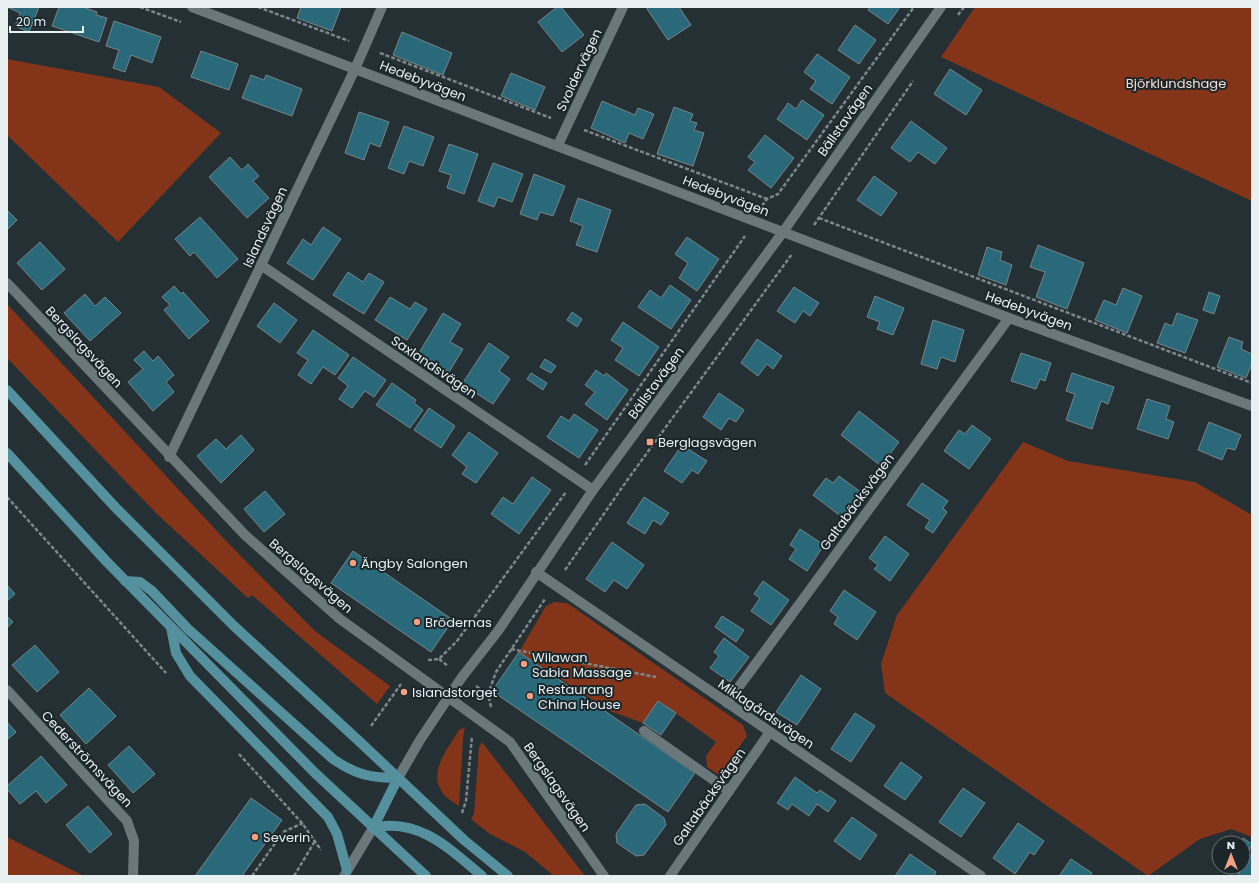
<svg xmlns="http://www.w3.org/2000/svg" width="1259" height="883" viewBox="0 0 1259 883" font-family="Poppins,sans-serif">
<rect width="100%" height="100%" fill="#243033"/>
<g fill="#843519">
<polygon points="975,7 1252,7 1252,201 941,57"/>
<polygon points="7,59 159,87 221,133 118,242 7,135"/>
<polygon points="7,304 228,543 315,631 390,686 377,704 252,595 248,598 157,514 7,358"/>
<polygon points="1023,442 1068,461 1195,482 1252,515 1252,837 1231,829 1200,839 1148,876 885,693 881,664 897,615"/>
<polygon points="555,602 567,603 743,725 747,736 719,775 707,767 706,756 716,742 659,701 643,723 610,711 519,652 546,606"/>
<path d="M465,727L463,739L459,806C454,802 445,798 442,792C428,771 448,749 459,730Z"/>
<polygon points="482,742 585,876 554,876 525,852 490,834 471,819 474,814 479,747"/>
<polygon points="7,837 84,876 7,876"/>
</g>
<g fill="#29697a" stroke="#778589">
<polygon points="7,7 39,7 29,32 15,26 20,13"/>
<polygon points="59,7 83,7 97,12 96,15 107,18 99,42 52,26"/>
<polygon points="301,7 341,7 332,31 297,18"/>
<polygon points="557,7 561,7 584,35 562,52 538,22"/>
<polygon points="649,7 679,7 691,25 668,40 647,9"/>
<polygon points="870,7 900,7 888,24 868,10"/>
<polygon points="114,21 161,37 152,63 131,55 125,72 113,68 119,50 106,46"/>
<polygon points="855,25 876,40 859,64 838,50"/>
<polygon points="402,32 452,53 443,75 393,55"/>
<polygon points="201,51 238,64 229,90 191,77"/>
<polygon points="817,54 850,77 832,104 810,89 816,81 804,72"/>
<polygon points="950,69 982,90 966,115 934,94"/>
<polygon points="511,73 545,87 535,110 501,96"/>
<polygon points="251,75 264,80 266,75 302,89 292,116 242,98"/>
<polygon points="802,100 824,115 807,140 777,119 788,103 796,109"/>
<polygon points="602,101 635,115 638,108 654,114 643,139 629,133 625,143 591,128"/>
<polygon points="674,107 693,114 690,121 697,123 694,130 704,133 693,166 657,154"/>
<polygon points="359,112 389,122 380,147 370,143 364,160 345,153"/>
<polygon points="911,121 947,148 935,164 918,152 910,162 891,148"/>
<polygon points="404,126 434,137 423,166 409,161 404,174 388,168"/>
<polygon points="765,135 794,158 771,188 748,170 755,162 748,157"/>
<polygon points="449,144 478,154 464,194 447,188 451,175 439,171"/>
<polygon points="230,157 242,170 248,164 259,176 253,181 269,198 247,218 209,177"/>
<polygon points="493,163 523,174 512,202 498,197 494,207 478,201"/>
<polygon points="534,174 565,186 553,216 540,212 537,220 520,214"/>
<polygon points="874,176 897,193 881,216 857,200"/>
<polygon points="578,198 611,210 597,252 576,245 583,226 570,221"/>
<polygon points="7,210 17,220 7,230"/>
<polygon points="200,217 238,259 217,278 194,252 190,256 175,239"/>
<polygon points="323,227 341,239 313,280 287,263 303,239 311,245"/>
<polygon points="687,237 719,259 697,291 679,278 688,263 675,254"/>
<polygon points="40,242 65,269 42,290 17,263"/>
<polygon points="1038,245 1084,263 1067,309 1036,297 1045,272 1030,267"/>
<polygon points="987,247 1002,252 1000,260 1012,265 1006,285 978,275"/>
<polygon points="348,272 363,282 369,273 384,282 364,314 333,295"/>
<polygon points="670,285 691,300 671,329 638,307 650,290 661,298"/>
<polygon points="174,286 181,294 183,292 209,321 189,339 164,310 170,305 162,297"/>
<polygon points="794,287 819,303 810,316 803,311 795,323 777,311"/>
<polygon points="1123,288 1142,296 1127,333 1095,320 1104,300 1116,305"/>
<polygon points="1209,292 1220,296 1214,314 1203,310"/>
<polygon points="85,294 95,306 105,297 121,313 90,341 64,313"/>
<polygon points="875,296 904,308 893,335 877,329 880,322 867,317"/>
<polygon points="390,297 410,309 415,302 427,309 407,340 375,320"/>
<polygon points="274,303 297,320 280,343 257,326"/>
<polygon points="572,312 582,319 577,327 567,320"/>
<polygon points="443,313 461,324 450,342 463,349 449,372 419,353"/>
<polygon points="1177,313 1198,320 1185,353 1157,343 1165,323 1172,326"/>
<polygon points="933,320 964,330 955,362 941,357 937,369 921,364"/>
<polygon points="623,322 659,347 639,376 615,360 623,348 611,340"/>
<polygon points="313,330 349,355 335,375 323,367 311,384 298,375 308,360 297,353"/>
<polygon points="1229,337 1243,342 1241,349 1252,354 1252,364 1246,378 1217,367"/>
<polygon points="757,339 782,356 773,369 767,364 758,376 741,363"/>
<polygon points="489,343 509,357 499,371 510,379 493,404 462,384"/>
<polygon points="144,351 153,361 158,356 174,375 166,382 174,392 153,411 128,382 143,369 134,360"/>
<polygon points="1021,353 1051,363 1045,381 1040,379 1036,389 1011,381"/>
<polygon points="353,357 386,380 374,397 365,391 352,408 339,399 348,386 338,378"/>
<polygon points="545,359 556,366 551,373 540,367"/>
<polygon points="596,370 604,376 606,373 628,390 607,420 585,404 595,392 585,385"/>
<polygon points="531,373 547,383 543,390 527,379"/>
<polygon points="1072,373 1114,387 1108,404 1101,401 1092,429 1066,420 1075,394 1066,391"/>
<polygon points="392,383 416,400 414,403 423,410 410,428 376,405"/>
<polygon points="719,393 744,410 736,422 729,418 721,430 703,417"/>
<polygon points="1147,399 1170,406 1166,419 1174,422 1168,439 1137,429"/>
<polygon points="429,408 455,426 441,448 414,430"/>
<polygon points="859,411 899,442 881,466 841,435"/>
<polygon points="574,414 598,430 579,458 547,437 561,416 569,421"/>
<polygon points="1209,422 1241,435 1235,450 1227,448 1222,460 1198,450"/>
<polygon points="972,425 991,439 969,469 944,451 959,430 965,434"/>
<polygon points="469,432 498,453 476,483 462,474 467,467 452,455"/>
<polygon points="241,435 254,450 221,483 197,456 216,439 226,449"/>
<polygon points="682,445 707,461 698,474 692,470 682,483 664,471"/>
<polygon points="839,476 862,493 843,518 813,495 826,478 833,483"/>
<polygon points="532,477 551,490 519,534 491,514 503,497 513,504"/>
<polygon points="922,483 948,501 943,508 947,512 933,533 925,528 930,520 907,505"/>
<polygon points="265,491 285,514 264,532 244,509"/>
<polygon points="644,497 669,513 661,525 653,520 645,534 627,523"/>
<polygon points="800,529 824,545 807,571 789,559 796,549 790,545"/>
<polygon points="885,536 909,554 890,581 874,569 878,565 869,558"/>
<polygon points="612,542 644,565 627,589 614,580 605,592 586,579"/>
<polygon points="353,551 453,620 431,652 331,583"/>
<polygon points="763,581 789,600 771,625 751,611 760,598 754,594"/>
<polygon points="7,585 15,594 7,601"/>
<polygon points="844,590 876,612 857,640 834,624 838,617 830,611"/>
<polygon points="7,616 13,622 7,628"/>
<polygon points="722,616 744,630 736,642 715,627"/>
<polygon points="724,638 749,657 730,682 710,668 719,656 714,652"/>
<polygon points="35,645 59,672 37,692 12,665"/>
<polygon points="519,652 695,773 668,812 492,691"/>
<polygon points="801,675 821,689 797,725 776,712"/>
<polygon points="89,688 116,716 86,744 60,715"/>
<polygon points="658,701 676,713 661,735 643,723"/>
<polygon points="855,713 875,726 851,762 831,749"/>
<polygon points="7,722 16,732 7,740"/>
<polygon points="129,746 155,774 133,793 108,765"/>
<polygon points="41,756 67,785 46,803 36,791 20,804 7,789 7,786"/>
<polygon points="901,762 922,777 905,800 884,786"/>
<polygon points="795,777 817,793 820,790 836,801 828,812 817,804 809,816 792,804 788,810 777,803"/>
<polygon points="963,788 985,803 961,837 939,822"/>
<polygon points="251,798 282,820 242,876 195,876"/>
<polygon points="645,804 664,818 666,825 644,855 636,856 617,843 616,834 636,805"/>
<polygon points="88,806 112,834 90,853 66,825"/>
<polygon points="852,817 877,835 860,860 834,841"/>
<polygon points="1018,823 1044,841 1034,855 1030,852 1015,874 993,858"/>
<polygon points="1243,838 1252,844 1248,854 1252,856 1252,876 1237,876 1243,867 1243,843 1240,843"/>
<polygon points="910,854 936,872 934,876 895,876"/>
<polygon points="1071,859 1092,873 1090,876 1059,876"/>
</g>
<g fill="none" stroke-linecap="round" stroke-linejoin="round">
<g stroke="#7e878a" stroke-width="2.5" stroke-dasharray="4 2" stroke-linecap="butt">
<polyline points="140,7 181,22"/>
<polyline points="258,7 349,41"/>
<polyline points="958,15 964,7"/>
<polyline points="380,53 551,118"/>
<polyline points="584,130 767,199"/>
<polyline points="762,206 767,199 778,194 914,7"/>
<polyline points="819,218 1252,383"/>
<polyline points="814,225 913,81"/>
<polyline points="585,465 745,236"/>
<polyline points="7,497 166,673"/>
<polyline points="565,570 628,479 792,254"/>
<polyline points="511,649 656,677"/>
<polyline points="439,659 448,666"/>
<polyline points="428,660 439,659 457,641 566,492"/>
<polyline points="476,686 488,694"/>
<polyline points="491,707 488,694 496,672 545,599"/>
<polyline points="371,726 401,684"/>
<polyline points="239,754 302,823 321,850"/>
<polyline points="462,813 466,801 472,736"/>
<polyline points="252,876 283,832 303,823"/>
<polyline points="294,876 315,841"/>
</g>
<polyline stroke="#6a777b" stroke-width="10" points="644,731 729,791"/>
<g stroke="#6a777b" stroke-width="10">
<polyline points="192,7 1009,318 1252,406"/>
<polyline points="558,145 623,7"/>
<polyline points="261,265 593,490"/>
<polyline points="7,283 245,535 340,619 510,742 604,876"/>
<polyline points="169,457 355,69 382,7"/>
<polyline points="536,572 981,876"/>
<polyline points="7,690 127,821 134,841 133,876"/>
<polyline points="727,703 1009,318"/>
<polyline points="670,876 770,732"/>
</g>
<g stroke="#6a777b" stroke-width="10">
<polyline points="398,778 420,740 462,677 498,631 593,490 783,232 941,7"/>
<polyline points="344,876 373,828"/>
</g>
<g stroke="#55909e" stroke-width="10">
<polyline points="7,390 115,507 234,626 360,742 464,840 508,876"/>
<polyline points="7,453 107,562 315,773 426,876"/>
<path d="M125,581L140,582L152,591L188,629L333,759C356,775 371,778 398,778L373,828"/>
<polyline points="171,627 176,653 190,676 328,817 337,834 347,870"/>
<path d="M373,828C418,817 450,849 482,876"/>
</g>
</g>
<g fill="#f39f84" stroke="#1a2629" stroke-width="1.5">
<rect x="646" y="438" width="8" height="8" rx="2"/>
<circle cx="353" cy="563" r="4"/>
<circle cx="417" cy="622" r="4"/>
<circle cx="524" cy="664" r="4"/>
<circle cx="404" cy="692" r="4"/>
<circle cx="530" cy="696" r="4"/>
<circle cx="255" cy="837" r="4"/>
</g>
<g text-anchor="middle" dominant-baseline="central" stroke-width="4" stroke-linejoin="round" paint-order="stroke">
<g font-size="13" fill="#e9f0f2" stroke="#1a2629">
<text transform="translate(579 70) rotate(-65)">Svoldervägen</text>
<text transform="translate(423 81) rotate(21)">Hedebyvägen</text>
<text transform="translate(845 120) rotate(-55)">Bällstavägen</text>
<text transform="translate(726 196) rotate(21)">Hedebyvägen</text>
<text transform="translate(265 227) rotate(-65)">Islandsvägen</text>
<text transform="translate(1029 311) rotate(20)">Hedebyvägen</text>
<text transform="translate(84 347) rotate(47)">Bergslagsvägen</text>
<text transform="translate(434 367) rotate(34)">Saxlandsvägen</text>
<text transform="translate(656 383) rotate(-54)">Bällstavägen</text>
<text transform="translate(857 502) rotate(-54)">Galtabäcksvägen</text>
<text transform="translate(311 576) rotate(41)">Bergslagsvägen</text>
<text transform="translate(766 714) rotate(34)">Miklagårdsvägen</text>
<text transform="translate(87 759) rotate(47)">Cederströmsvägen</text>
<text transform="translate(557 787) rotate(55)">Bergslagsvägen</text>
<text transform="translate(709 797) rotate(-55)">Galtabäcksvägen</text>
</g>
<g font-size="13" fill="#f6ddd5" stroke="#1a2629">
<text x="1176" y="83">Björklundshage</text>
</g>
<g font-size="13" fill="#e9f0f2" stroke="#1a2629" text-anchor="start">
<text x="658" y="442">Berglagsvägen</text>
<text x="361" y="563">Ängby Salongen</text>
<text x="425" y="622">Brödernas</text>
<text x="532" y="657">Wilawan<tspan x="532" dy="15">Sabia Massage</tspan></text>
<text x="538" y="689">Restaurang<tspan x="538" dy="15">China House</tspan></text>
<text x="412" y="692">Islandstorget</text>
<text x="263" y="837">Severin</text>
</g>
</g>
<rect width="1259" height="883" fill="none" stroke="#e9f0f2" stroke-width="16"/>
<g transform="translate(1231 855)"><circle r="19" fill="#1a2629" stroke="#6d7779"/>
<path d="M0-3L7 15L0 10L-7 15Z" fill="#f39f84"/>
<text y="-6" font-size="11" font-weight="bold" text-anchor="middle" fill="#e9f0f2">N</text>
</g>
<path d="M10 26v6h73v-6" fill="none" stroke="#e9f0f2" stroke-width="2"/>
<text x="16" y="26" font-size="12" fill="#e9f0f2" stroke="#1a2629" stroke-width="3" paint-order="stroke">20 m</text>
</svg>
